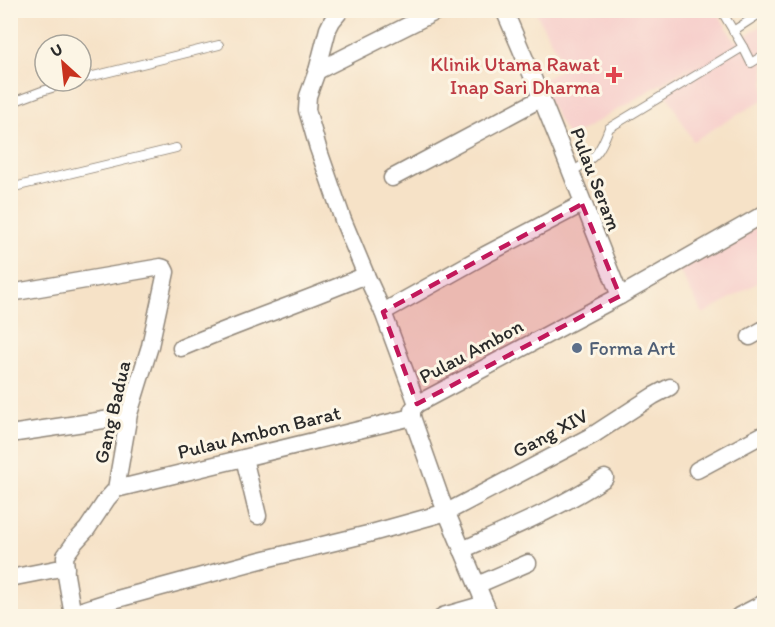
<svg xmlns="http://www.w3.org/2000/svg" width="775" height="627" viewBox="0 0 775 627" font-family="Itim,sans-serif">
<rect width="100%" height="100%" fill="#fcf5e5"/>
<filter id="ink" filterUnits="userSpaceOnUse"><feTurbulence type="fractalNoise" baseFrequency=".0167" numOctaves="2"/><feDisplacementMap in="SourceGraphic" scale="12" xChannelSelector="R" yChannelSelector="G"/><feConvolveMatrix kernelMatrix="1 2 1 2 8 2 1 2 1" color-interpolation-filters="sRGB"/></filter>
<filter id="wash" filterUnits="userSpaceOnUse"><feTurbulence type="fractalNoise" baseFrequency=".008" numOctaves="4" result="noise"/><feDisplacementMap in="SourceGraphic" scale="24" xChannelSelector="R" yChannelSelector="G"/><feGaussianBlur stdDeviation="1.35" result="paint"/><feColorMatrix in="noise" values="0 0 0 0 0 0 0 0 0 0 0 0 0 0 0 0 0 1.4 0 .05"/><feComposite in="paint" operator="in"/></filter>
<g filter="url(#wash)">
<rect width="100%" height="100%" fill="#f6e2c7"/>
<g fill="#f7d0cc">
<polygon points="535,11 717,11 735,42 764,24 764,99 693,141 662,86 712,54 569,138 538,83 565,67"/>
<polygon points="763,222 764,225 764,279 703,314 679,270"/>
</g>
</g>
<g filter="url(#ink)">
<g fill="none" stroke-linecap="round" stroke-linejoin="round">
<defs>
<g id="lane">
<polyline points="721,10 743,47"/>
<polyline points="733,31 764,11"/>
<polyline points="81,79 219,45"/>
<polyline points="10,103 42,91 75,81"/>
<path d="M572,172C595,157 599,155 609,128L743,47L751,63L764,55"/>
<polyline points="10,188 176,148"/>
</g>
<g id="street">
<polyline points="341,10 332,21 328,29 317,71 308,96 307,110 318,148 343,220 366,275 383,312 417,404"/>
<path d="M504,10C546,105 582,201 620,296"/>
<polyline points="317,71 439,10"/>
<polyline points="392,178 542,98"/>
<polyline points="10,293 161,267 164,268 166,272 150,346 129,414 116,489 107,499 87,529 75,542 65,556 66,575 73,616"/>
<polyline points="383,312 485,255 582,204"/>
<polyline points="750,337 764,329"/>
<path d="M181,348C242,322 305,301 366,275"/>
<polyline points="10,434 124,417"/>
<polyline points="244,458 258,516"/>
<polyline points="697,470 764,434"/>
<polyline points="116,489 412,417"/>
<path d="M462,550C511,528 560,508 605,478"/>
<polyline points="10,578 66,567"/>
<polyline points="477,585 528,563"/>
<polyline points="73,613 110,601 261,560 368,534 447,512 593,435 653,396 670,387"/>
<polyline points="443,616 485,604"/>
<polyline points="490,616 441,499 412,417 412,410 417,404 620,296 764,214"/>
<polyline points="739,616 764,603"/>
</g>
</defs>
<use href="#lane" stroke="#908679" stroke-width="10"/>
<use href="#street" stroke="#908679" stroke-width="19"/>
<use href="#lane" stroke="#fff" stroke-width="8"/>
<use href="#street" stroke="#fff" stroke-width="16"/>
</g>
</g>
<path fill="#c2185b" fill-opacity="0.2" stroke="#c2185b" stroke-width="4.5" stroke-dasharray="12 8" stroke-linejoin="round" d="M582,204L620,296L417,404L383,312Z"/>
<path fill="#e0444e" stroke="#fcf5e5" stroke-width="2" d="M611 66h6v6h6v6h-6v6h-6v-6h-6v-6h6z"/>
<circle fill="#5c6f8a" stroke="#fcf5e5" stroke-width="2" cx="577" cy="348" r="6"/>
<g text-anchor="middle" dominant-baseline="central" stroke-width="6" stroke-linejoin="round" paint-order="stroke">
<g font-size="20" fill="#be3a42" stroke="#fcf5e5" text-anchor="end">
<text x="600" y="64">Klinik Utama Rawat<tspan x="600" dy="23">Inap Sari Dharma</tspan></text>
</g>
<g font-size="20" fill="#2b2b2b" stroke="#fcf5e5">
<text transform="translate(596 179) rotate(69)">Pulau Seram</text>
<text transform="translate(471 351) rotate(-28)">Pulau Ambon</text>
<text transform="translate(112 412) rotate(-77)">Gang Badua</text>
<text transform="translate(259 432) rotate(-14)">Pulau Ambon Barat</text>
<text transform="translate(550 433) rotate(-28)">Gang XIV</text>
</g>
<g font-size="20" fill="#4e5e75" stroke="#fcf5e5" text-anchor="start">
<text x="589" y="348">Forma Art</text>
</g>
</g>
<rect width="775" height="627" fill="none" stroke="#fcf5e5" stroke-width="36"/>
<g transform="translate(63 63) rotate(333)"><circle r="28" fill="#fcf5e5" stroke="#a8a49b" stroke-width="1.5"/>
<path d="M0-4.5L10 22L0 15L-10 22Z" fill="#c8321e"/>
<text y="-9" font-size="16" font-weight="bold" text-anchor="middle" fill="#2b2b2b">U</text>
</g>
</svg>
